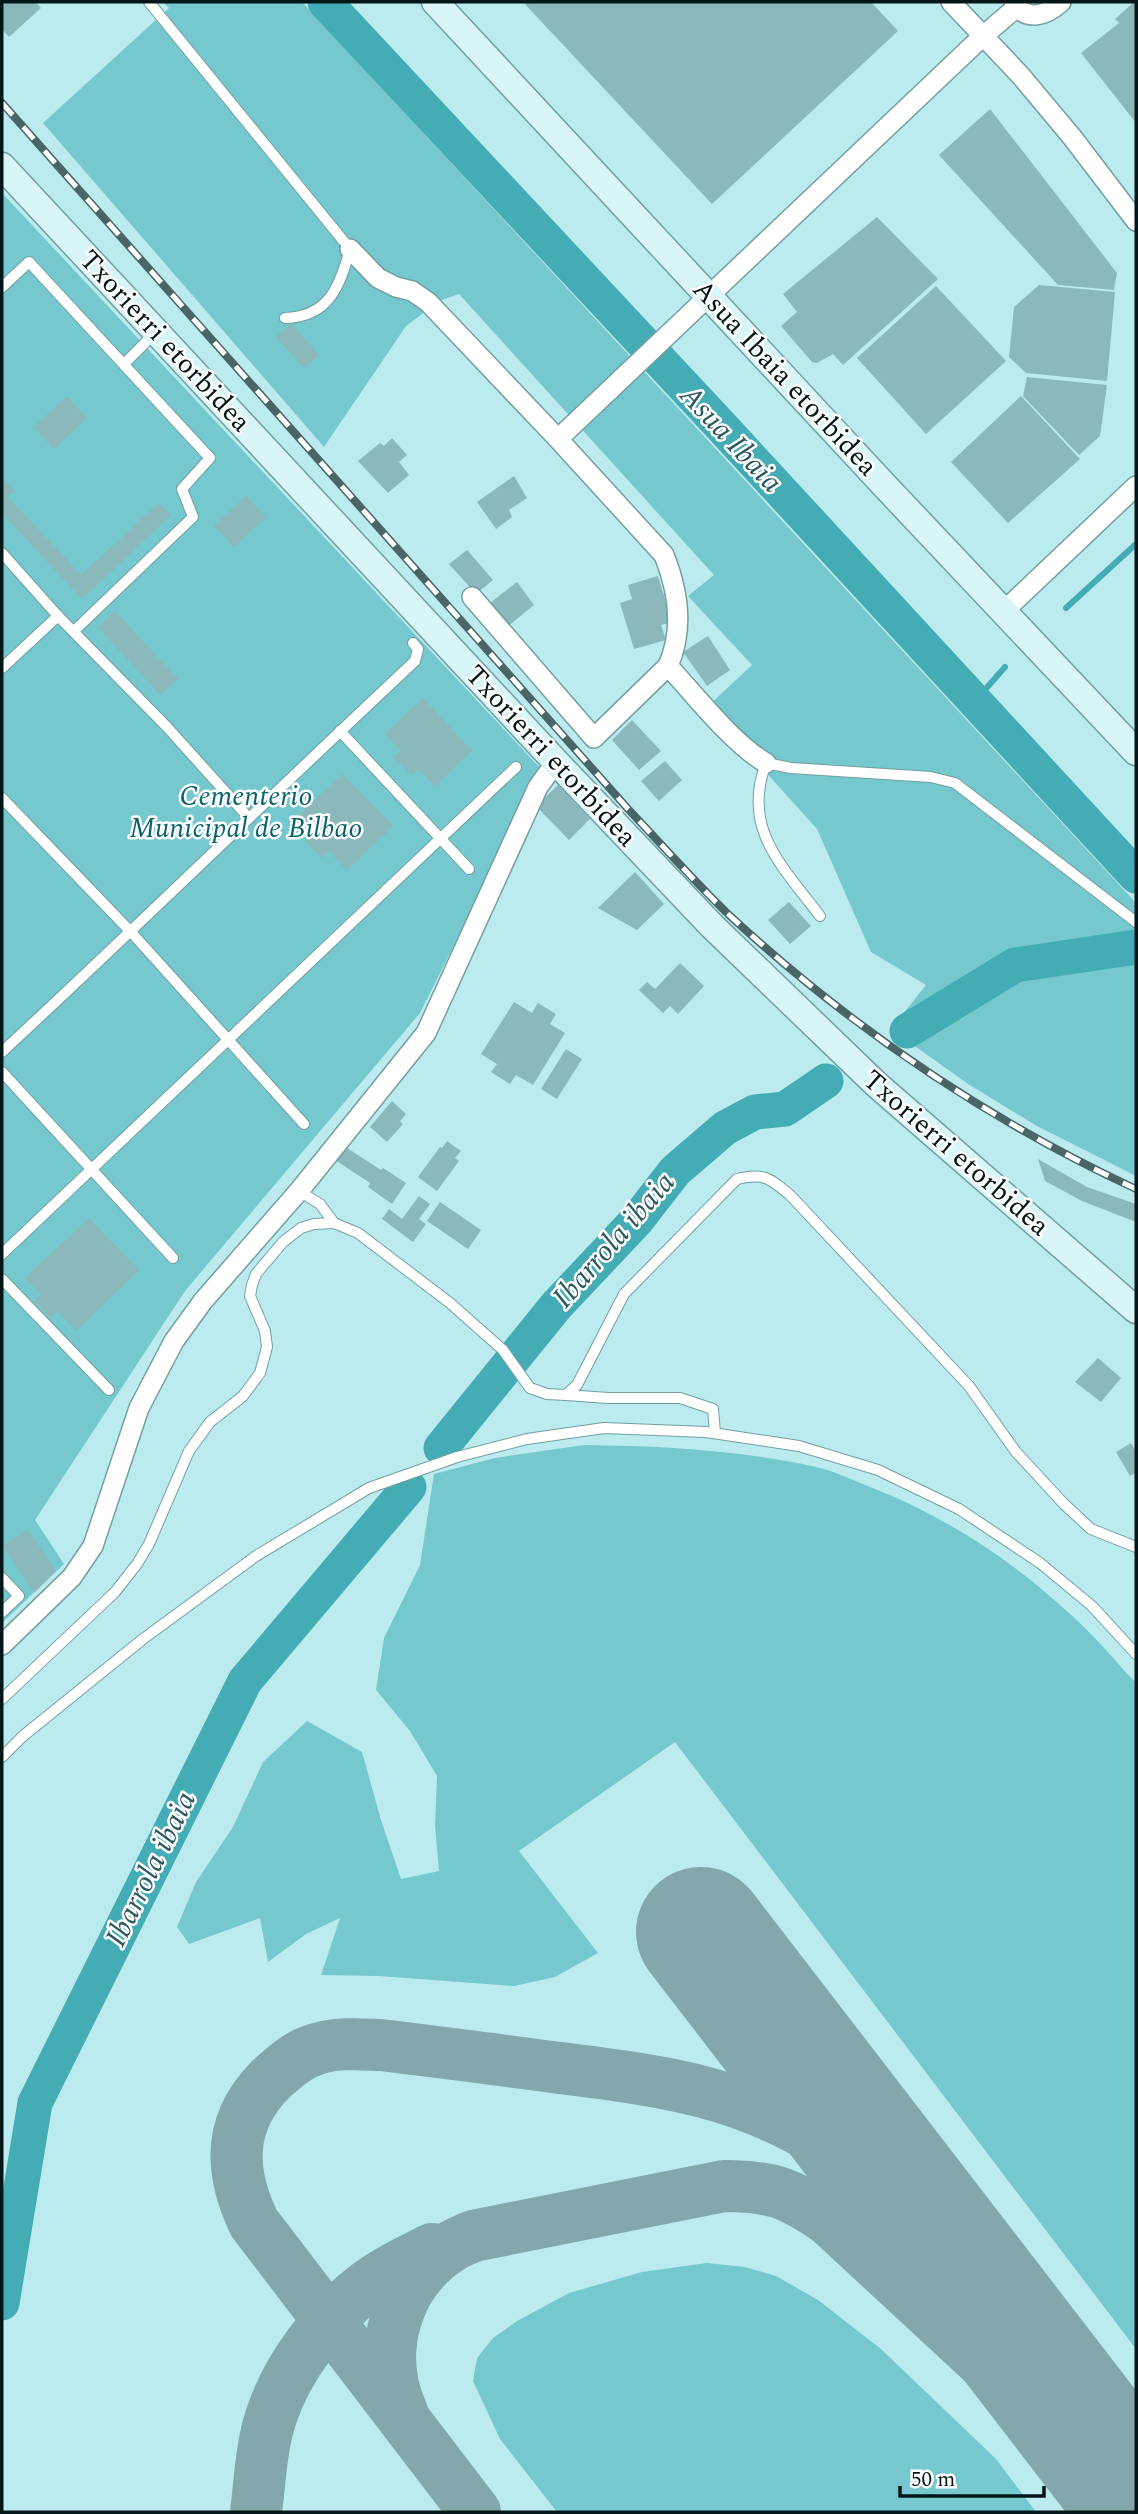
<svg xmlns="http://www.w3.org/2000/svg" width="1138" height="2514" viewBox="0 0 1138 2514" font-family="Spectral,serif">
<rect width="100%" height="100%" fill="#bcebef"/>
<g fill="#74c8ce">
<polygon points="163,2 302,2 1136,903 1136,1176 1037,1126 968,1084 891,1029 926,985 871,952 817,829 707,707 752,665 688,596 714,575 459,294 439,301 406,326 324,447 43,123 169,8"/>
<polygon points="2,193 542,770 420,1013 185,1291 35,1520 64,1564 2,1623"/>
<path d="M584,1445C662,1446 740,1450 816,1467C834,1471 853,1480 870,1487C945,1516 1012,1560 1070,1614C1094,1635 1114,1660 1136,1683V2349L675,1742L519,1851L598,1953L555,1977L514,1986L379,1976L321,1975L340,1918L306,1934L268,1962L260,1918L189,1944L177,1927L196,1882L233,1827L263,1762L307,1721L362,1752L381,1820L401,1879L439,1871L435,1826L437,1776L410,1731L376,1690L384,1638L420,1565L434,1474L495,1458Z"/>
<polygon points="707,2263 745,2267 776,2276 818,2300 881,2349 996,2459 1036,2512 557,2512 500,2439 473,2381 477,2358 493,2338 517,2321 569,2293 642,2272"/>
</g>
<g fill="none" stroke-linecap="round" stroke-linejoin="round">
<g stroke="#44acb4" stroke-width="6">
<polyline points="1066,608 1136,544"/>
<polyline points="975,701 1005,667"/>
</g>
<g stroke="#44acb4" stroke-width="35">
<polyline points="325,2 721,426 1136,876"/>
<polyline points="907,1031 1015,965 1136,947"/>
<polyline points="441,1448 556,1306 637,1220 675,1171 725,1128 755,1112 785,1109 826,1081"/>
<polyline points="2,2303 35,2103 245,1681 409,1487"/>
</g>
<g stroke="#82a8ac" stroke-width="52">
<path d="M402,2412C376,2354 394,2284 449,2248C456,2243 465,2240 473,2236L724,2186C772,2186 790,2193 829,2220L1123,2492L1136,2507"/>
<path d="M256,2512C260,2482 261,2447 271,2417C287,2367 325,2318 367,2286C387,2271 410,2260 432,2249"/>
<path d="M475,2512L254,2223C229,2171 228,2122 271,2079C282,2069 296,2056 311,2051C334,2042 356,2044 380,2045C440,2052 500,2060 560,2068C664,2081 743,2091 833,2149C884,2181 924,2229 965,2272"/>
</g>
<polyline stroke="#82a8ac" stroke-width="130" points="701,1932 1136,2497"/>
</g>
<g fill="#8ab8bb">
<polygon points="2,2 35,2 41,8 9,37 2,29"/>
<polygon points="523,2 871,2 898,31 712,204"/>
<polygon points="1134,2 1136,2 1136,123 1081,53 1119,23 1115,19"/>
<polygon points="990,109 1117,273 1114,290 1058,285 939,155"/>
<polygon points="877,217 938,279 843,365 833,354 817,363 812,362 781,326 797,312 783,294"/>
<polygon points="1039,285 1115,292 1107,381 1026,373 1009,357 1014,307"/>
<polygon points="936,286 1006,361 926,434 857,358"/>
<polygon points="291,323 319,355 304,368 276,337"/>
<polygon points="1027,377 1107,385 1100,436 1079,455 1023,396"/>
<polygon points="67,396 87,418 54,449 34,427"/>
<polygon points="1021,396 1080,459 1008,523 951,462"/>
<polygon points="392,438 407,455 399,462 409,475 388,493 358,461 380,443 384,446"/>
<polygon points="514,476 527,498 509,510 512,517 496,529 477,502"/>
<polygon points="2,478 14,491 8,497 81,575 159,503 171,515 82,599 2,513"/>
<polygon points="246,496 266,517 234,547 214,526"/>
<polygon points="467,550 493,580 476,594 449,564"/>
<polygon points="658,576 672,622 661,625 666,640 634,649 620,603 632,599 628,585"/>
<polygon points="517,582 534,605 506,628 486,606"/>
<polygon points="115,611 178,679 160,695 98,627"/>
<polygon points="708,636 730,670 707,686 683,652"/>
<polygon points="423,698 472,751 435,786 418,769 411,775 394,757 401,751 385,734"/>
<polygon points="632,720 661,751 639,770 612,740"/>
<polygon points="665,761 682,780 659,801 641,781"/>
<polygon points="342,774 393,826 347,870 329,851 322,858 305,841 312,834 296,818"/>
<polygon points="558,785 590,819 569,840 536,806"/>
<polygon points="635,872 664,904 637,930 598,908"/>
<polygon points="789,902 811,926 790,944 768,920"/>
<polygon points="680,963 704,986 678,1014 670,1006 663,1013 639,990 647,982 655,989"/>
<polygon points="514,1002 532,1013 538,1003 556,1014 550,1024 565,1033 533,1085 516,1075 510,1084 491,1072 497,1064 481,1054"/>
<polygon points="566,1049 582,1059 557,1099 541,1089"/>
<polygon points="392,1101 406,1114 400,1121 403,1124 387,1142 370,1127"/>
<polygon points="447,1141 461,1151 455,1158 459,1161 437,1191 418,1177 440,1147 442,1148"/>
<polygon points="344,1146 381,1170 383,1168 406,1183 392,1204 368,1187 370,1183 335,1160"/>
<polygon points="1038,1159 1087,1187 1136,1204 1136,1222 1082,1201 1045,1181"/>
<polygon points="419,1196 430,1204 419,1219 426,1224 413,1242 382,1219 389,1209 402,1219"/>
<polygon points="440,1202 481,1230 468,1249 427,1221"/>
<polygon points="89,1218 139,1270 76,1331 58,1312 51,1318 34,1301 41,1294 25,1278"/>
<polygon points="1098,1358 1121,1378 1101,1402 1075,1382"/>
<polygon points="1131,1443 1136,1452 1136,1472 1130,1476 1116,1452"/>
<polygon points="27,1529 56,1571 34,1593 3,1546"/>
</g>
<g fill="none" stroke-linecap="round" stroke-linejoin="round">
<defs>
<g id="lane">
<path d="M149,2L350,249C340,286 329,317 285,318"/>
<polyline points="2,287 29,262 210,458 182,489 193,517 74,631"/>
<polyline points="124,364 156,332"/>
<polyline points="2,553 58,616 167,727 248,817"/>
<polyline points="2,668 58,616"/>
<polyline points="340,731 469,869"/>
<polyline points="2,798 131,932 304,1124"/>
<path d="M820,916C783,867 741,829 766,763L791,768L931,777L955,783L1136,922"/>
<path d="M2,1052C141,923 277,790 415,661L418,649L413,643"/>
<polyline points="2,1072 173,1258"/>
<polyline points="299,1191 320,1204 334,1223"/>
<polyline points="2,1254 516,767"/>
<polyline points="2,1279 109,1390"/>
<polyline points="566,1395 608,1398 680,1398 713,1409 715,1433"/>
<polyline points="2,1578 19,1596 2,1612"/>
<path d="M2,1699L115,1592L137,1564L149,1544L189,1451L210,1422L243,1396L260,1373L267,1347L265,1331L250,1296L252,1285L256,1274L283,1242L301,1228L314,1224L334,1223L358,1233L450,1303L503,1350L530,1388L547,1394L566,1395L577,1385L624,1294L737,1179C764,1173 768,1177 790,1195L969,1386L1016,1452L1064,1504L1091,1529L1136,1547"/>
<polyline points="2,1757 23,1736 143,1639 256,1556 369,1488 457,1457 527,1439 604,1428 706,1432 799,1446 878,1470 959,1509 1040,1563 1092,1606 1136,1654"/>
</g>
<g id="street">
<polyline points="951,2 1021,76 1072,137 1136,221"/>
<path d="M1014,2C1026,23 1047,15 1061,2"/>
<path d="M350,249L378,278L396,287L412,291L428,302L558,439L664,555C678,590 684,630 668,666C695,695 733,744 766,763"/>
<polyline points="558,439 983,36 1017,7"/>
<polyline points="472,597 594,738 668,666"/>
<polyline points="1004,611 1136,486"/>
<polyline points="2,1645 72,1577 93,1546 139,1408 174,1341 203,1301 299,1191 426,1033 538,787 556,762"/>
</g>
<g id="secondary">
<polyline points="435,2 885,486 1136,752"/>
<polyline points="2,166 556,762 712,926 876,1084 1136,1310"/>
</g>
</defs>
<use href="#lane" stroke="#729fa2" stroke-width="12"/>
<use href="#street" stroke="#729fa2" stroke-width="22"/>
<use href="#secondary" stroke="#729fa2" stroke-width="29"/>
<use href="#lane" stroke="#fff" stroke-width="10"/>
<use href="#street" stroke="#fff" stroke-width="19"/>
<use href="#secondary" stroke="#d8f5f8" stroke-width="26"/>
<defs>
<path id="rail" d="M2,103L629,810C662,845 694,881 728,914C850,1027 986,1119 1136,1189"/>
</defs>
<use href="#rail" stroke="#496568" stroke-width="8"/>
<use href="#rail" stroke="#fff" stroke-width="5" stroke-dasharray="16" stroke-linecap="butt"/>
</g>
<g text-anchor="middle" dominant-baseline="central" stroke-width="5" stroke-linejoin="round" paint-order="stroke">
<g font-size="28" fill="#041617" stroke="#fff">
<text transform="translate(165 341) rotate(47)">Txorierri etorbidea</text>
<text transform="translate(785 378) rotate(47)">Asua Ibaia etorbidea</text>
<text transform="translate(551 756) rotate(47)">Txorierri etorbidea</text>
<text transform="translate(956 1153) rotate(41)">Txorierri etorbidea</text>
</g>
<g font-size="28" font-style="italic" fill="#096368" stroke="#fff">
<text x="246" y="796">Cementerio<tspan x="246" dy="32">Municipal de Bilbao</tspan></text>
</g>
<g font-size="30" font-style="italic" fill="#2c595d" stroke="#fff">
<text transform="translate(731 439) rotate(47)">Asua Ibaia</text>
<text transform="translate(614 1240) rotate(-49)">Ibarrola ibaia</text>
<text transform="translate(151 1869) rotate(-64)">Ibarrola ibaia</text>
</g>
</g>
<rect width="1138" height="2514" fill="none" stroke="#041617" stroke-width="7"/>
<path d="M900 2486v10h144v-10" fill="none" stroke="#041617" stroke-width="3.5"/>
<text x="911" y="2486" font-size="21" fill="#041617" stroke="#ffffff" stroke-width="5" paint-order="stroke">50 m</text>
</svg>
